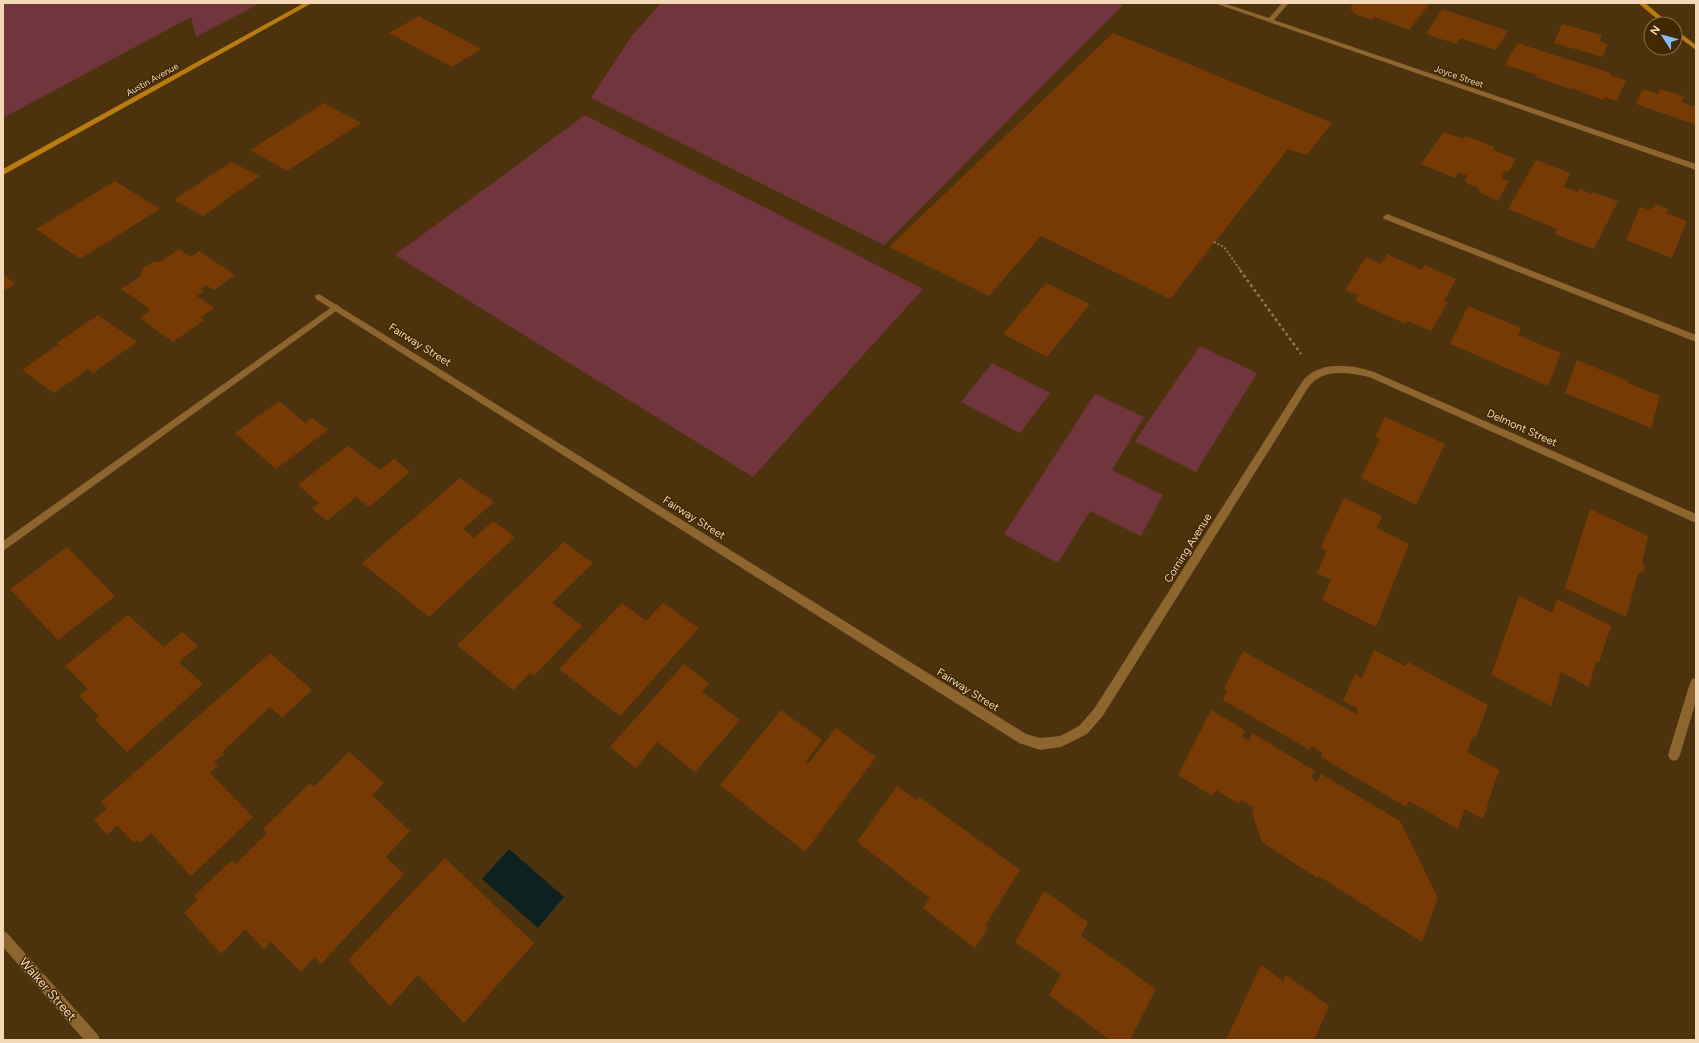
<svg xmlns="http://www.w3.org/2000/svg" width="1699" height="1043" viewBox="0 0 1699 1043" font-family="Figtree,sans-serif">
<rect width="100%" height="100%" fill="#4c330e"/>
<g fill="#71353d">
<polygon points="3,3 260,3 196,37 191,17 3,118"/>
<polygon points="661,3 1118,3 1123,5 884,245 591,98 631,37"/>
<polygon points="585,115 923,289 753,477 395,255"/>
<polygon points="1200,346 1257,373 1196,472 1135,441"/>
<polygon points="992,363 1050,393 1020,433 961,402"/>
<polygon points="1095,394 1144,417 1112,470 1163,495 1141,536 1090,511 1058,563 1004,534"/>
</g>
<polygon fill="#0d2121" points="509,849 564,897 538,928 482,879"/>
<g fill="#773a05">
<polygon points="1354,3 1430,3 1409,30 1374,17 1372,20 1355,14 1350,8"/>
<polygon points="1442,9 1508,31 1496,50 1460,38 1456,44 1426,34"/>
<polygon points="419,16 481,49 452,67 389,33"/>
<polygon points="1562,24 1602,35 1600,41 1608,44 1603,57 1554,43"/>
<polygon points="1113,33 1332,123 1307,155 1288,149 1170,299 1041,236 989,296 889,247"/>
<polygon points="1517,43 1611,73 1610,75 1626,80 1617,101 1604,97 1603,100 1571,88 1570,89 1536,77 1537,75 1505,65"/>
<polygon points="1643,89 1658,94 1660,89 1684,96 1681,102 1696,107 1696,125 1636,104"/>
<polygon points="324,103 361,123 287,171 250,150"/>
<polygon points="1444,132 1463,139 1466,136 1495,147 1493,150 1516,159 1508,172 1505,171 1501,178 1509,181 1498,201 1482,194 1477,187 1468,184 1465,179 1468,176 1459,172 1455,178 1421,164"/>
<polygon points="1536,160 1570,173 1564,187 1578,192 1580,189 1592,194 1593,192 1618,201 1594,249 1555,234 1557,229 1508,209"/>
<polygon points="231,162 260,176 203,216 174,200"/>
<polygon points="115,181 160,209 80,259 36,229"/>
<polygon points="1655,204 1668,209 1666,213 1687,221 1672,258 1626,240 1640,207 1650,210 1651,207 1654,208"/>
<polygon points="179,249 191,257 199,251 235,275 214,290 206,285 200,289 204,291 197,296 214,308 200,318 204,320 173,342 140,318 151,310 121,289 141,276 140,275 143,268 153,262 160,262"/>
<polygon points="1387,254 1422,270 1425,265 1456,279 1444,301 1448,302 1431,331 1408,321 1406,324 1355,301 1358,295 1345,290 1366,257 1381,264"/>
<polygon points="3,274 15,284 3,291"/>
<polygon points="1046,283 1090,304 1047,357 1003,334"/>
<polygon points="1468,306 1521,328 1518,335 1561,353 1548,386 1450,344"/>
<polygon points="98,315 137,342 93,373 88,369 54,393 22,370 59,344 57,343"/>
<polygon points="1577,360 1628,381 1628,383 1660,396 1651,428 1565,393"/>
<polygon points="279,401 305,423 312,418 328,430 276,469 235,433"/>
<polygon points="1385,417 1445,444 1416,505 1361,478 1380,439 1375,437"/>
<polygon points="348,446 380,470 394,459 410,472 369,507 356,497 327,521 312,509 319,503 298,485"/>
<polygon points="460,478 494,502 463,529 474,538 493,521 515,537 429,617 362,563"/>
<polygon points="1344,498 1382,516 1377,528 1409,544 1376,627 1322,600 1331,580 1317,573 1327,551 1321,547"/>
<polygon points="1590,509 1648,536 1642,562 1645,570 1638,574 1626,617 1565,588"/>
<polygon points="564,542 593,563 552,603 582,626 534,676 530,673 513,690 457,645"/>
<polygon points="67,547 115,596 58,640 10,589"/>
<polygon points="1519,596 1552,613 1557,599 1611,626 1599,663 1596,661 1589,687 1561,672 1551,706 1491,675"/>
<polygon points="622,603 646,621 663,603 699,628 620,716 559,669"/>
<polygon points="128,615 164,647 182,632 198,646 179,662 203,684 127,752 95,720 99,716 79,696 88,689 65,666"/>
<polygon points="1374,650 1405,666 1408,662 1488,705 1476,737 1474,735 1467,752 1499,770 1483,819 1465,809 1458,829 1409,801 1406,807 1321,757 1322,753 1312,746 1310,750 1223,700 1227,691 1224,689 1243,651 1356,714 1358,709 1343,701 1355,674 1362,678"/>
<polygon points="270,653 312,690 282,718 270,707 222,752 224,754 214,762 218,766 210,773 253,817 191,876 151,833 140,843 138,840 134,843 117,825 107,835 94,820 107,809 101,802"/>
<polygon points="684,664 709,683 702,692 740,720 695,772 657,742 636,768 610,747"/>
<polygon points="781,710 822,740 806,761 809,763 836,728 876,757 805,852 720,785"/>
<polygon points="1211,710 1245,730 1242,736 1249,741 1252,733 1315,771 1311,778 1317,782 1321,774 1400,821 1438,898 1422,942 1319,876 1317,878 1262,842 1252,813 1254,808 1241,800 1239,804 1216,790 1212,796 1178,775"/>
<polygon points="349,752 384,783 372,795 410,831 386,857 404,874 321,964 315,957 301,972 271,942 264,949 245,929 221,954 184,913 198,899 194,896 232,860 236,864 267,833 263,829 310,783 314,787"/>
<polygon points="897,786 917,800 919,797 1020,870 985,926 988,928 975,948 923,908 930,898 857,842"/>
<polygon points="445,858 534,943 464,1023 418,975 390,1006 348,960"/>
<polygon points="1044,891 1088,922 1081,936 1156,989 1130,1040 1110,1040 1049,995 1061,974 1015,942"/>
<polygon points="1261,965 1283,981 1286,975 1329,1006 1314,1040 1226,1040"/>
</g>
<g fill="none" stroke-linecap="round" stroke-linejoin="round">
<polyline stroke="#907754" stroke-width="2" stroke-dasharray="2 2" stroke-linecap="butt" points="1214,242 1224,247 1241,271"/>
<polyline stroke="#907754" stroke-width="2.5" stroke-dasharray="3 3" stroke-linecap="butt" points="1240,270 1301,354"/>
<g fill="#8c652f" fill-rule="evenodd">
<polygon points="1387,214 1696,335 1696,342 1384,219 1383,217"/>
<polygon points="336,304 340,307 339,309 3,551 3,541"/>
</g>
<g fill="#8c652f" fill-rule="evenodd">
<polygon points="1214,3 1223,3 1269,18 1282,3 1289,3 1274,20 1696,164 1696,170"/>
<path d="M319,294L1026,734L1040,738L1060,736L1079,726L1094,709L1302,382C1317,360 1352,364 1374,372L1696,514V523L1369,377C1349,373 1322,367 1308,388L1102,717L1087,734L1061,747L1040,750L1019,743L316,299L315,297L316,295Z"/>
<polygon points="1696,678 1696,701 1680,755 1678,759 1674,761 1670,759 1668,755 1690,683 1692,679"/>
<polygon points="3,931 7,933 98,1035 100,1040 84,1040 3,947"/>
</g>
<g fill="#ba7c11" fill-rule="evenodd">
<polygon points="304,3 312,3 3,175 3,169"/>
<polygon points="1638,3 1645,3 1670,24 1663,24"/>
<polygon points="1675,29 1696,45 1696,50 1675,34"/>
</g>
</g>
<g text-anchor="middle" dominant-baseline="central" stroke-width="3" stroke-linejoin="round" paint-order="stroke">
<g font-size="9" fill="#f3d8b8" stroke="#412903">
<text transform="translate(1459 76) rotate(19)">Joyce Street</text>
<text transform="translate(152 79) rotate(-29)">Austin Avenue</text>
</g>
<g font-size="11" fill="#f3d8b8" stroke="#412903">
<text transform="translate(420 345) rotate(32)">Fairway Street</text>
<text transform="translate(1522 428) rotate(24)">Delmont Street</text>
<text transform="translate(694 518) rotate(32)">Fairway Street</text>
<text transform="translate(1188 548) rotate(-58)">Corning Avenue</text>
<text transform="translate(968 690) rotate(32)">Fairway Street</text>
</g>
<g font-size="13" fill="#f3d8b8" stroke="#412903">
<text transform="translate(48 989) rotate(49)">Walker Street</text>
</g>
</g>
<rect width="1699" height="1043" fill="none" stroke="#f3d8b8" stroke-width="8"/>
<g transform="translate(1663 36) rotate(306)"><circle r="19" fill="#412903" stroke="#886f4b"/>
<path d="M0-3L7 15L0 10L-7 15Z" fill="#85bbfb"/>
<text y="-6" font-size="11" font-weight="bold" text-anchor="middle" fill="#f3d8b8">N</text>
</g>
</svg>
